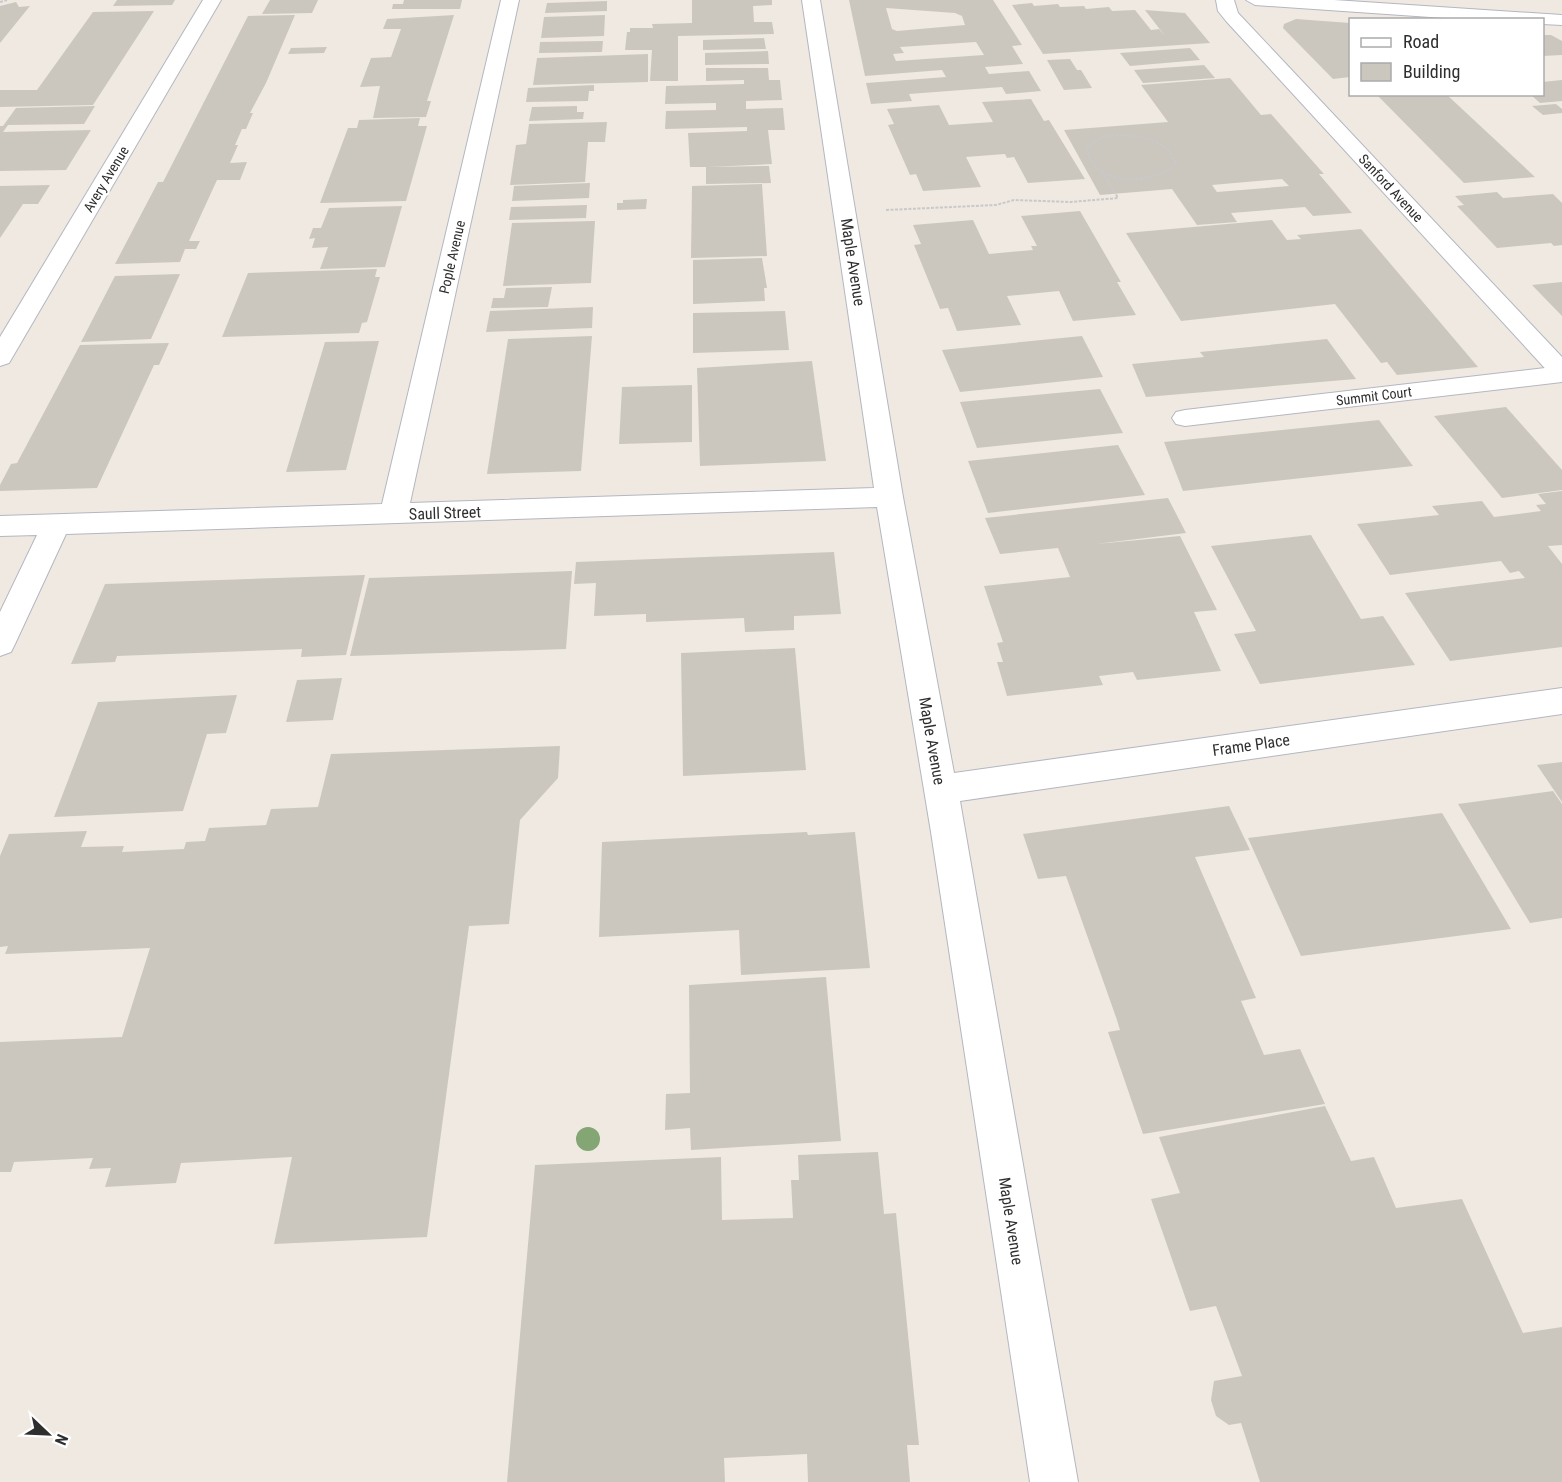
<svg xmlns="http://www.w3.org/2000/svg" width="1562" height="1482" viewBox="0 0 1562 1482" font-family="'Roboto Condensed',sans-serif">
<rect width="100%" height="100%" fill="#efe9e1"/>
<g fill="#cbc7bf" fill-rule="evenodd">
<polygon points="117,0 175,0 172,5 113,6"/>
<polygon points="270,0 318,0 312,13 262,14"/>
<polygon points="404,0 462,0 460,9 392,9 393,4 403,4"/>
<polygon points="692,0 772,0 772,5 753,6 754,22 772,22 774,34 678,36 678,81 650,81 652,50 625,50 627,32 630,32 630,28 653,28 652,24 692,23"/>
<path d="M849,0H993L1022,45L1012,46L1023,64L985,67L989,74L1029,71L1041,91L1006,94L1002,87L909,94L912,101L871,104L866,83L946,77L942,70L865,76ZM886,8L955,13L962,16L965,25L897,31L892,29ZM976,42L984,55L896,61L893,54L904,53L900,47Z"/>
<polygon points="607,1 607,11 545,13 547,3"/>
<polygon points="16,2 19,7 30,6 0,43 0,6"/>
<polygon points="1032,3 1034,6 1058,4 1060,7 1084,6 1086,9 1109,7 1112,11 1135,10 1151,30 1159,29 1165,36 1145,10 1185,13 1210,43 1043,54 1012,5"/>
<polygon points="154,11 93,105 0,107 0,90 37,90 93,12"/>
<polygon points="295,15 266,83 250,113 253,113 246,129 242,129 235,145 238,145 230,163 247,162 240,180 217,180 189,241 200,241 196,249 185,249 180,262 115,264 158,182 163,182 248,16"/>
<polygon points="454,15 427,101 431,101 426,117 373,118 380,86 360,87 371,58 391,57 401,29 383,29 387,19"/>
<polygon points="605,15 604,36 541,38 544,17"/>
<polygon points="1296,19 1350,23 1350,77 1333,79 1283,28 1284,24"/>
<polygon points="1542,35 1551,35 1562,41 1562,55 1542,56"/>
<polygon points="764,38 766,49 703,50 703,40"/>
<polygon points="603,41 602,52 539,53 540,42"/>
<polygon points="327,47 324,53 288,54 291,48"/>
<polygon points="1190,48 1200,60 1130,66 1120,53"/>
<polygon points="768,51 769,64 705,65 705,53"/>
<polygon points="648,54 648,82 533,85 537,58"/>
<polygon points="1070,59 1077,70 1081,70 1092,88 1064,90 1047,60"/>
<polygon points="1204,65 1215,78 1143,83 1134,70"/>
<polygon points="706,68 768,68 769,80 780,80 782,100 746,101 746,109 783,108 785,130 768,130 772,164 708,167 769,166 771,183 706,184 706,167 690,167 688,133 747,131 747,127 665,129 666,111 716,110 716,103 665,104 666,86 744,84 744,80 706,81"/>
<path d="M1230,78L1261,115L1271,114L1324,174H1319L1352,213L1313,216L1305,207L1231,213L1237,222L1197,225L1172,189L1100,195L1064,130L1168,122L1141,85ZM1282,179L1289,186L1217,192L1212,185Z"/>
<polygon points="1562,80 1562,101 1540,103 1530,94 1542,94 1542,82"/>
<polygon points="594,85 594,91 589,91 588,101 526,102 528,88"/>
<polygon points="1376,94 1446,94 1535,177 1464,183"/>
<polygon points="1031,99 1044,121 1049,120 1085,179 1028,183 1014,157 1007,158 1005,154 966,157 981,187 923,191 916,174 910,175 888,125 894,124 887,109 939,105 949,125 993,122 982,102"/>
<polygon points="1556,104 1562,109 1562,113 1543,115 1532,106"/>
<polygon points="95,106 84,124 8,125 3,132 91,130 66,170 0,171 0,126 3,126 16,108"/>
<polygon points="577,106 577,112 584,112 583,119 529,121 532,107"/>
<polygon points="420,118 418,126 427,126 406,201 320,203 348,128 357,128 359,120"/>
<polygon points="607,122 605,142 588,142 585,182 510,185 516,145 526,144 529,124"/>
<polygon points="590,183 589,198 512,201 514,186"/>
<polygon points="762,184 767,256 691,258 692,186"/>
<polygon points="50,185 38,204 23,204 0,238 0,186"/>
<polygon points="1497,192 1503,198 1553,194 1562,203 1562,245 1554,246 1551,243 1497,248 1457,206 1464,205 1455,196"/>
<polygon points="647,199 646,209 617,210 617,203 623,203 623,200"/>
<polygon points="587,205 586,218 509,220 511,207"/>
<polygon points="402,206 385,267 320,269 328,247 312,248 315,238 309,239 313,228 321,228 329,208"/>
<polygon points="1080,211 1121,282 1117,282 1136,315 1073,321 1059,291 1007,296 1021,325 957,331 948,308 940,309 914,245 921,244 913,225 973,220 989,254 1033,250 1031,246 1037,246 1021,216"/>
<polygon points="1272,220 1287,240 1301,239 1297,235 1361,229 1478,367 1397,375 1387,362 1381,363 1335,304 1181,321 1126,233"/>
<polygon points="595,221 591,283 503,286 512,223"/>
<polygon points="762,258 767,288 764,288 765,301 693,304 693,260"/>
<polygon points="377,269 375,277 380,277 367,322 362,323 359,333 222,337 248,273"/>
<polygon points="180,274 151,339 81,342 115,276"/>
<polygon points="1562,282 1562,316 1532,285"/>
<polygon points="552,287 548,307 491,308 493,298 504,298 506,288"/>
<polygon points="593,307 592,328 486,332 490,311"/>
<polygon points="785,311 789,350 693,353 693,313"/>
<polygon points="592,336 581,471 487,474 508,339"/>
<polygon points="1082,336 1103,377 960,392 942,350"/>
<polygon points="1327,339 1356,379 1146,397 1132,364 1204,357 1200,352"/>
<polygon points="379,341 346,470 286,472 325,342"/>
<polygon points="169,343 159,365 154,365 97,488 0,491 0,485 11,464 17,463 80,345"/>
<polygon points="812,361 826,461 700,466 697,368"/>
<polygon points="692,385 692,442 619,444 622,387"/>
<polygon points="1100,389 1123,433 977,448 960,402"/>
<polygon points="1506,407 1562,470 1562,490 1502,498 1434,416"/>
<polygon points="1379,420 1413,466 1183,491 1164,442"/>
<polygon points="1118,445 1145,495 988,513 968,461"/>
<polygon points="1562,491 1562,545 1548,546 1562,564 1562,647 1450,661 1405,593 1525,578 1519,571 1510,573 1501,561 1390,575 1357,524 1439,515 1432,506 1482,501 1494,517 1541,511 1536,505 1546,504 1538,494"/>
<polygon points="1168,498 1186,533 1096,544 1180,536 1217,610 1194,612 1221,671 1137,680 1133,672 1099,676 1103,685 1007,696 997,662 1003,662 997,643 1003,642 984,586 1070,577 1058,548 1000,554 985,518"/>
<polygon points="1311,535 1361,619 1383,616 1415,665 1260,684 1234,634 1256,631 1211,546"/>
<polygon points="834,552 841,614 794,616 794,630 745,632 744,618 646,622 646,614 594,616 596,583 574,584 576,562"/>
<polygon points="572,571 566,649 350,656 369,578"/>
<polygon points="365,575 346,655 301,657 302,649 117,656 115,662 71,664 105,584"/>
<polygon points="795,648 806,770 683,776 681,653"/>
<polygon points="342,678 333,720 286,722 297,680"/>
<polygon points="237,695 226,733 207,734 183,811 54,817 98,702"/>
<polygon points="560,746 558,778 520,820 509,924 469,926 427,1237 274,1244 292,1157 181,1163 176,1183 105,1187 111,1168 89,1169 93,1158 14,1162 11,1172 0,1172 0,1042 122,1037 150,948 5,954 8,946 0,947 0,856 9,834 87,831 81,847 124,846 122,852 184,849 186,842 205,841 209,828 266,825 271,809 318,807 331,754"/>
<polygon points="1562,762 1562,802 1537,765"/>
<polygon points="1553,791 1562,804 1562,918 1530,923 1458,804"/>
<polygon points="1229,806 1250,850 1195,857 1256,998 1241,1001 1264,1055 1300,1049 1325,1104 1143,1134 1108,1032 1120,1030 1117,1020 1066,876 1038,879 1023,834"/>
<polygon points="1442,813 1511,929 1301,956 1248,838"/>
<polygon points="807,832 808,835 855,832 870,968 741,975 739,930 599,937 602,842"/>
<polygon points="826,977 841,1141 691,1150 690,1128 665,1130 666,1094 690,1093 689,985"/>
<polygon points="1325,1106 1351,1161 1374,1157 1396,1208 1462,1199 1523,1333 1562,1327 1562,1482 1260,1482 1241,1423 1229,1425 1216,1416 1211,1400 1214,1381 1242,1376 1216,1306 1190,1311 1151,1199 1180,1193 1159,1137"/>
<polygon points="878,1152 884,1214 896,1213 919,1445 907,1445 910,1482 808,1482 807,1454 724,1458 725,1482 507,1482 535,1165 721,1157 722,1220 793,1218 791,1180 799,1180 798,1155"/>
</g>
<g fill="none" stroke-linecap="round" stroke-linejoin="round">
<defs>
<g id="street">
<polygon points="203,0 221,0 12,358 9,363 0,366 0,337"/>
<polygon points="501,0 519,0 410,503 874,488 802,0 820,0 903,497 954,773 1562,688 1562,714 960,801 1078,1482 1030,1482 931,832 877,507 66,534 15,644 11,652 0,656 0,612 37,535 0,536 0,516 382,504"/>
<polygon points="1562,366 1562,382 1185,426 1176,424 1172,418 1176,412 1185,410"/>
</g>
<g id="secondary">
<polygon points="1216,0 1234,0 1238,13 1562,357 1562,380 1553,377 1226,21 1218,11"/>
<polygon points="1246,0 1334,0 1562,15 1562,25 1542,24 1542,20 1474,20 1255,5"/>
</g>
</defs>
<use href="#street" stroke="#b4b7c1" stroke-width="2"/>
<use href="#secondary" stroke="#b4b7c1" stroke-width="2"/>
<g stroke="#c9c9c9" stroke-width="2" stroke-dasharray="3 1.5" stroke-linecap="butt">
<polyline points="0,2 7,0"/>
<path d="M1116,135C1140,136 1167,138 1176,164C1152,186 1091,187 1087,147L1103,137Z"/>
<polyline points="886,210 996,205 1014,200 1071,202 1118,198 1102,171"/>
</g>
<use href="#street" fill="#fff" fill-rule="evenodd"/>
<use href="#secondary" fill="#fff" fill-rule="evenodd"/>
</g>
<circle fill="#84a574" cx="588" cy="1139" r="12"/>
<g text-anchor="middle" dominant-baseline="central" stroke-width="4.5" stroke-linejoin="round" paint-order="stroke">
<g font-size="14" fill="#2e2e2e" stroke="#fff">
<text transform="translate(106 179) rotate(-59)">Avery Avenue</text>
<text transform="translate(1391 188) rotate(47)">Sanford Avenue</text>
<text transform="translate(452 257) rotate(-77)">Pople Avenue</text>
<text transform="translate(1374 396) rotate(-7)">Summit Court</text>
</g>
<g font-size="16" fill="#2e2e2e" stroke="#fff">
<text transform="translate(853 262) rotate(81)">Maple Avenue</text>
<text transform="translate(445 513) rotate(-2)">Saull Street</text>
<text transform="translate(932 741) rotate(80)">Maple Avenue</text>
<text transform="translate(1251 745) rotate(-8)">Frame Place</text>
<text transform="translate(1011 1221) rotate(81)">Maple Avenue</text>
</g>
</g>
<rect x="1349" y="18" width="195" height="78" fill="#ffffff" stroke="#ababab" stroke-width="1.5"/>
<rect x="1361" y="38" width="30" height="9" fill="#ffffff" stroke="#ababab" stroke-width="1.5"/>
<text x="1403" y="48" font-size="18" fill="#2e2e2e">Road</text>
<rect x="1361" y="63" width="30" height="18" fill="#cbc7bf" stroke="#ababab" stroke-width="1.5"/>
<text x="1403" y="78" font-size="18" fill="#2e2e2e">Building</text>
<g transform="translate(48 1434) rotate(113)" stroke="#ffffff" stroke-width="4.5" paint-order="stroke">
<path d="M0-4.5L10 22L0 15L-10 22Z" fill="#2e2e2e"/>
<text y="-9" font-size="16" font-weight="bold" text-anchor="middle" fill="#2e2e2e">N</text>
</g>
</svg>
